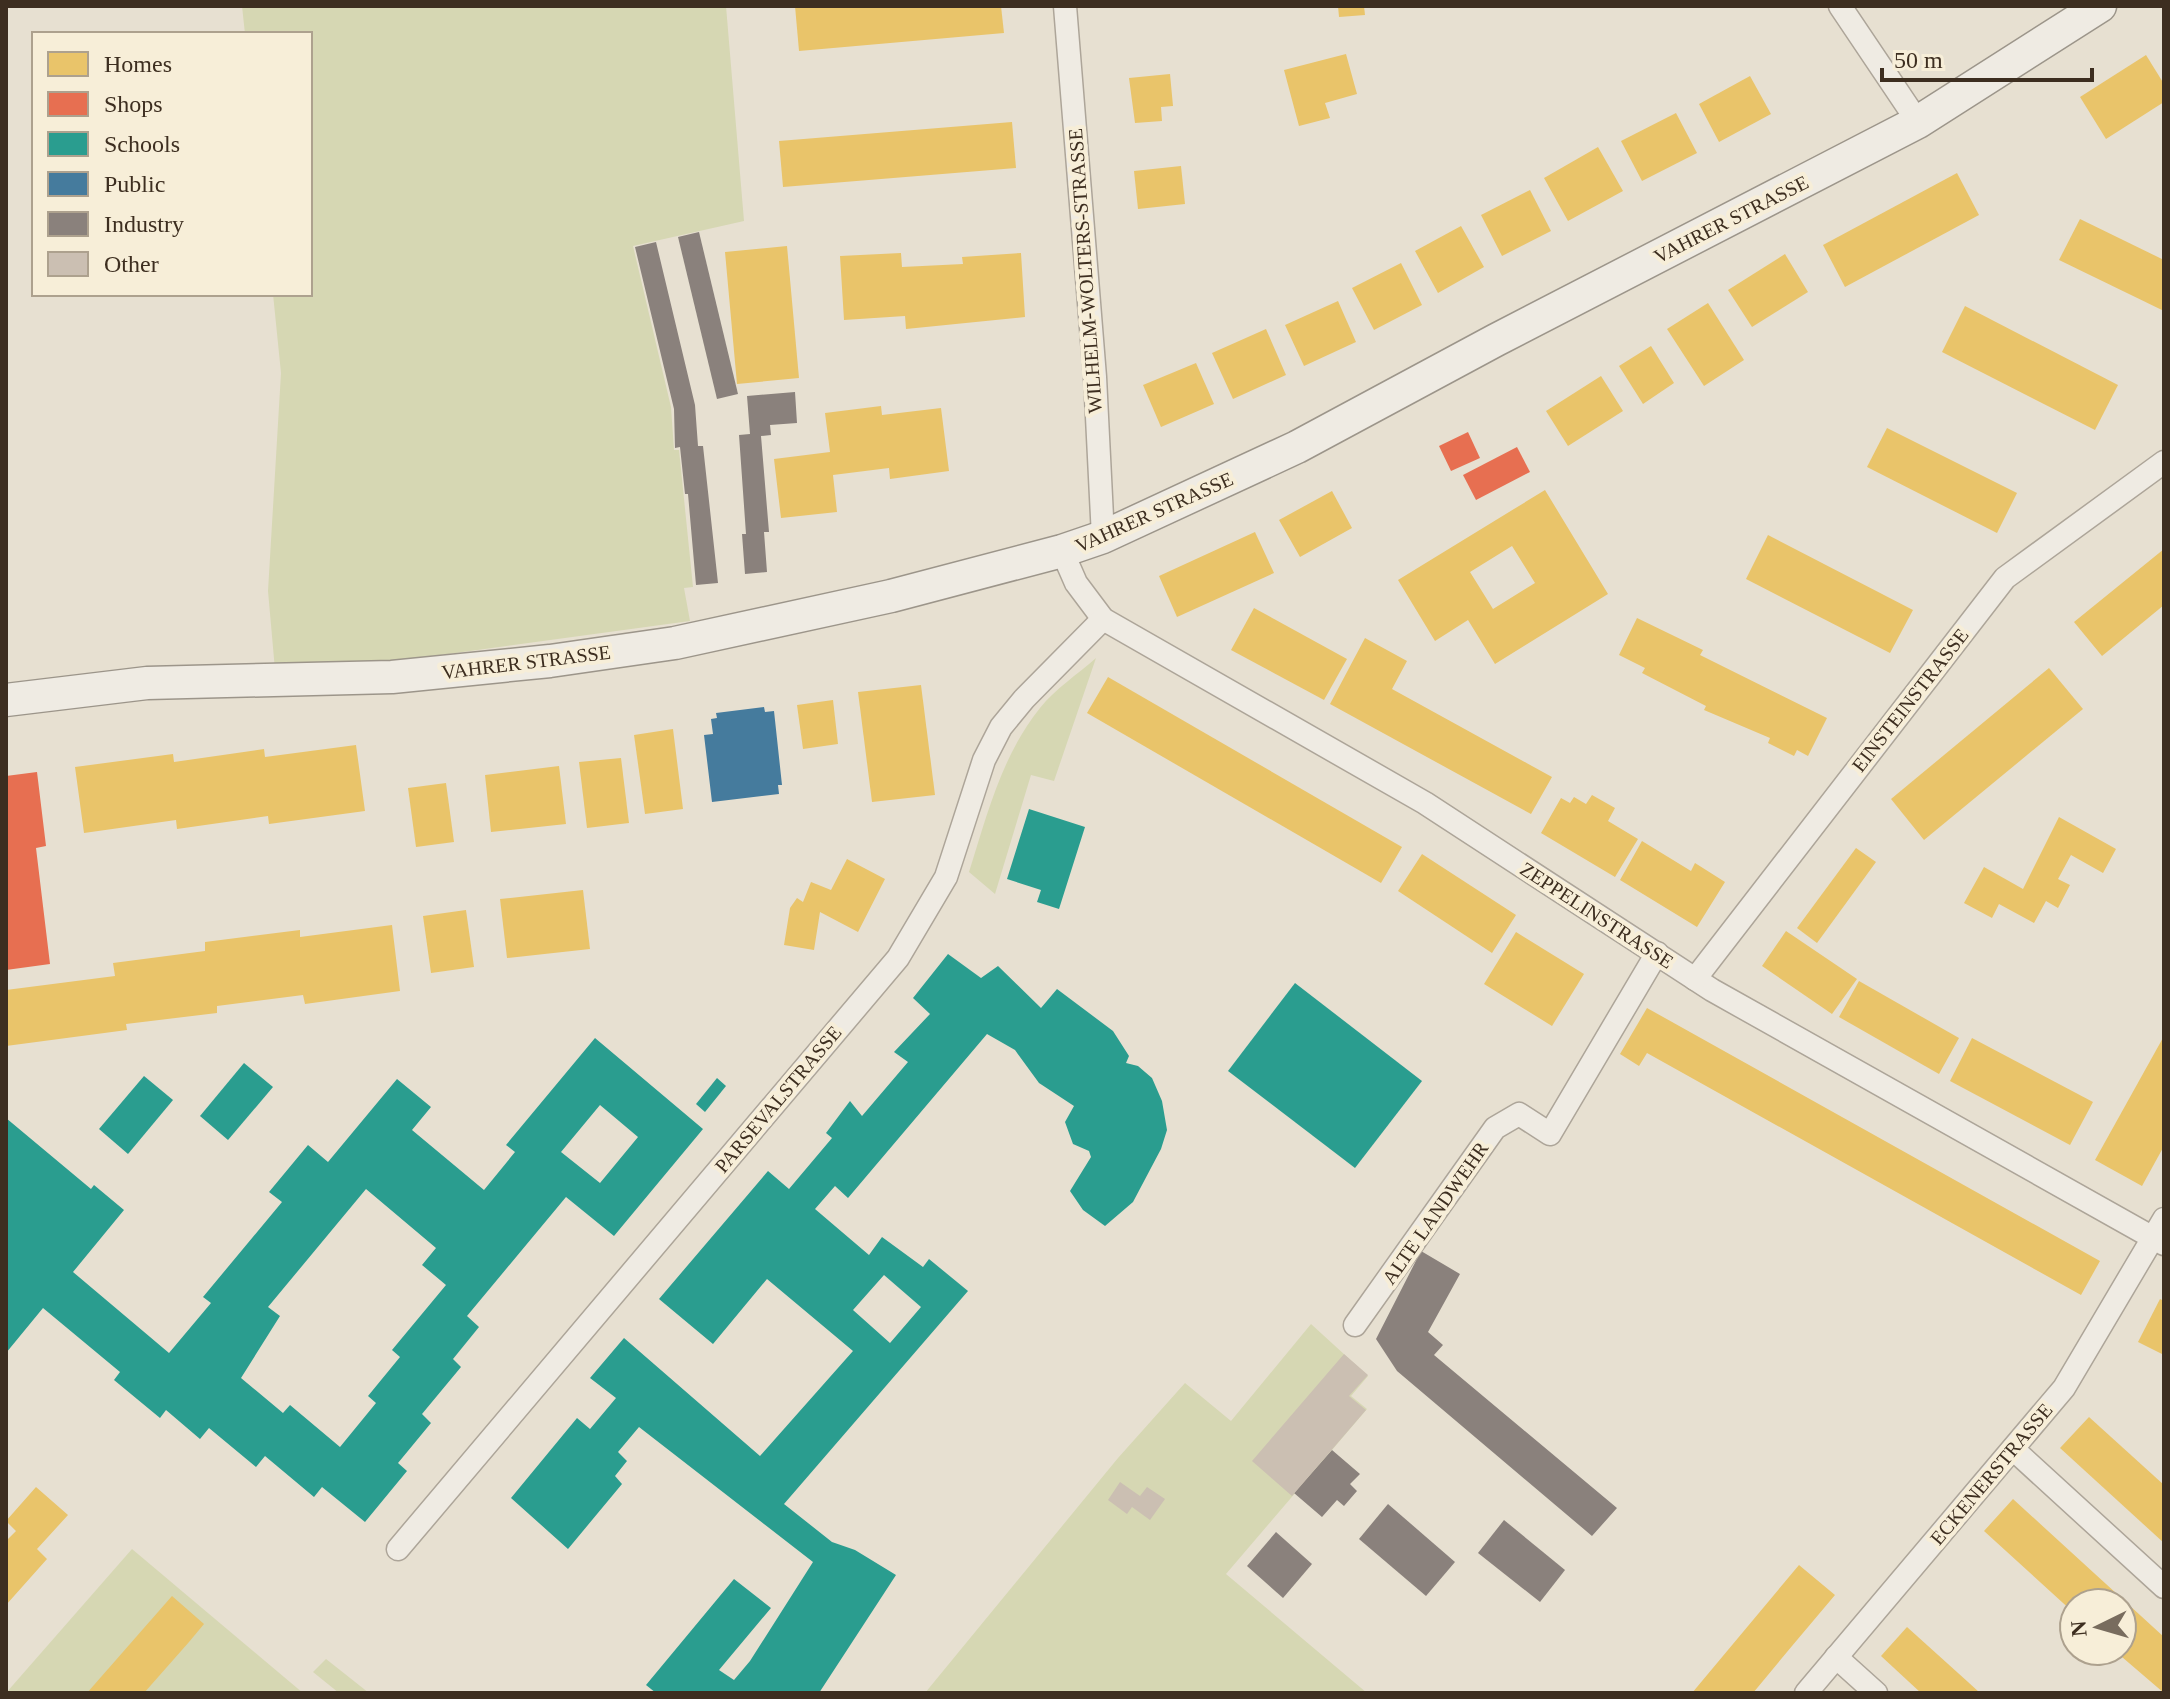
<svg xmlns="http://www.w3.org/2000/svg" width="2170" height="1699" viewBox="0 0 2170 1699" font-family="'Times New Roman',serif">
<rect width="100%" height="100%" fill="#e7e0d1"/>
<g fill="#d6d7b3">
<polygon points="242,6 726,6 744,221 633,246 671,407 674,450 679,450 693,587 684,588 690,621 390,662 275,670 268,591 281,373 273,294 310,294 310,34 245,34"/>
<path d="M1096,658L1054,781L1031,775L995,894L969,872C987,815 1002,755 1040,708C1055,689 1078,674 1096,658Z"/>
<polygon points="1311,1324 1368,1376 1351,1396 1367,1409 1226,1574 1367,1693 925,1693 1118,1458 1185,1383 1231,1421"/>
<polygon points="132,1549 303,1693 6,1693"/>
<polygon points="326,1659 369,1693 339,1693 313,1672"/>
</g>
<g fill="#e9c46a" fill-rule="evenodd">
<polygon points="795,6 1001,6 1004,33 799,51"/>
<polygon points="1338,6 1364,6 1365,15 1339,17"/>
<polygon points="1346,54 1357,94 1325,103 1330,118 1299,126 1284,70"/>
<polygon points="2146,55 2164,84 2164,102 2106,139 2080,97"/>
<polygon points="1170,74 1173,106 1161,107 1162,121 1135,123 1129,78"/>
<polygon points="1750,76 1771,114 1719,142 1699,104"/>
<polygon points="1676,113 1697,153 1642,181 1621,141"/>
<polygon points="1012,122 1016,168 783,187 779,141"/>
<polygon points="1598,147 1623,191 1568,221 1544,178"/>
<polygon points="1181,166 1185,204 1138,209 1134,171"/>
<polygon points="1957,173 1979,215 1845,287 1823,245"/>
<polygon points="1530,190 1551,231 1502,256 1481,215"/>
<polygon points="2080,219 2164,260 2164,311 2059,260"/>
<polygon points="1461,226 1484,267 1438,293 1415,251"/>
<polygon points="787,246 799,378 737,384 725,252"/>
<polygon points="901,253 902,267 963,264 962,257 1021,253 1025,317 906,329 905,316 844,320 840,256"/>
<polygon points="1785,254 1808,292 1752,327 1728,290"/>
<polygon points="1401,263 1422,305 1374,330 1352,288"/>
<polygon points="1338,301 1356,342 1304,366 1285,325"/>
<polygon points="1708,303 1744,360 1704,386 1667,329"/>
<polygon points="1965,306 2118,385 2095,430 1942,352"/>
<polygon points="1266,329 1286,375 1233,399 1212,353"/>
<polygon points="1651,346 1674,383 1643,404 1619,366"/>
<polygon points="1196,363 1214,404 1161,427 1143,385"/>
<polygon points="1601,376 1623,411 1568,446 1546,411"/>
<polygon points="881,406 882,415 941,408 949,471 890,479 889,468 833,475 837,512 781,518 774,459 830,452 825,413"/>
<polygon points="1887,428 2017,493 1997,533 1867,467"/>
<path d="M1545,490L1608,594L1495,664L1468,620L1435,641L1398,580ZM1512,546L1535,583L1493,609L1470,572Z"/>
<polygon points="1332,491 1352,528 1300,557 1279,520"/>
<polygon points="1255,532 1274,573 1177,617 1159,576"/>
<polygon points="1768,535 1913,610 1890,653 1746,579"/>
<polygon points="2164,549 2164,605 2102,656 2074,622"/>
<polygon points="1254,608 1347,659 1324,700 1231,650"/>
<polygon points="1637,618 1703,650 1700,655 1827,718 1808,756 1797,750 1794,756 1768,743 1770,738 1704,710 1706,706 1642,673 1645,668 1619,655"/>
<polygon points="1365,638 1407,661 1392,689 1552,777 1531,814 1330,704"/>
<polygon points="2049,668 2083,709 1924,840 1891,799"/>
<polygon points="1108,677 1402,847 1381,883 1087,713"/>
<polygon points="921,685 935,795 872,802 858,692"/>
<polygon points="833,700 838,744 803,749 797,705"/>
<polygon points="673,729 683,809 645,814 634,735"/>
<polygon points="356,745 365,811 269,824 268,816 177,829 176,820 84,833 75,767 173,754 174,762 264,749 265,757"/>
<polygon points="621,758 629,823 587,828 579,762"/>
<polygon points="559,766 566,824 491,832 485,775"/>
<polygon points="446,783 454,842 416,847 408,788"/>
<polygon points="1592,795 1615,808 1608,821 1638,839 1615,877 1541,833 1561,798 1570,803 1574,797 1586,804"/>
<polygon points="2059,817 2116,849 2103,873 2071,855 2058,879 2070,885 2058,908 2046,901 2034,923 1999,904 1992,918 1964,903 1984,867 2023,889"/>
<polygon points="1642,841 1691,871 1695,863 1725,882 1697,927 1620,880"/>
<polygon points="1856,848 1876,862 1817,943 1797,928"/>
<polygon points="1422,854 1516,915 1492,953 1398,891"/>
<polygon points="847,859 885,879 858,932 820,912 814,950 784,945 790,908 797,898 803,902 811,882 831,890"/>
<polygon points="583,890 590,949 507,958 500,899"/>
<polygon points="466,910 474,967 431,973 423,916"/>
<polygon points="392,925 400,991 305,1004 303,995 217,1006 217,1013 126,1024 127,1030 6,1046 6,990 115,976 113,963 205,951 205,942 300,930 300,937"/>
<polygon points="1786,931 1857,979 1832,1014 1762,966"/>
<polygon points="1516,932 1584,974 1552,1026 1484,984"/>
<polygon points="1859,981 1959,1038 1939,1074 1839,1017"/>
<polygon points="1647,1008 2100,1261 2081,1295 1647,1053 1639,1066 1620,1054"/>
<polygon points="2164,1036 2164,1146 2142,1186 2095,1160"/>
<polygon points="1972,1038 2093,1102 2070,1145 1950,1081"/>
<polygon points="2160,1299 2164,1301 2164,1355 2138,1342"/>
<polygon points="2089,1417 2164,1485 2164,1543 2060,1448"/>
<polygon points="36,1487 68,1515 37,1549 47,1559 6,1605 6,1541 16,1531 6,1521"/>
<polygon points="2013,1499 2164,1637 2164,1693 2115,1651 2122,1651 2122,1603 2074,1603 2074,1613 1984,1531"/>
<polygon points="1799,1565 1835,1595 1792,1646 1753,1693 1692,1693"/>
<polygon points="172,1596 204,1624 189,1642 144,1693 87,1693"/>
<polygon points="1907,1627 1968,1682 1980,1693 1921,1693 1881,1656"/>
</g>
<g fill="#e76f51">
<polygon points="1468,432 1480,458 1451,471 1439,446"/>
<polygon points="1517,447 1530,472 1476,500 1463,475"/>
<polygon points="37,772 46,846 36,848 50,964 6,970 6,776"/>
</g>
<g fill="#2a9d8f" fill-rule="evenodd">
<polygon points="1029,809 1085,827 1059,909 1037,902 1041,890 1007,879"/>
<path d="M948,954L981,978L998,966L1041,1008L1057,989L1113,1031L1129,1056L1126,1063L1138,1066L1152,1078L1162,1101L1167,1130L1161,1149L1133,1202L1105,1226L1083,1210L1070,1191L1091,1157L1089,1151L1073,1144L1065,1122L1074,1106L1039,1083L1015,1050L987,1034L848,1198L835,1186L815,1209L869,1255L882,1237L923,1267L929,1259L968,1291L784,1504L832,1542L855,1550L896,1575L819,1693H656L646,1685L734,1579L771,1608L719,1670L734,1680L750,1661L813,1562L639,1427L618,1452L627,1461L615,1476L622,1484L568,1549L511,1498L577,1418L590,1429L616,1398L590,1378L624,1338L760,1456L853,1351L767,1279L713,1344L659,1299L768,1171L789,1189L832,1138L826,1133L850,1101L862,1116L908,1062L894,1052L930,1014L913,998ZM884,1275L921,1307L890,1343L853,1310Z"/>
<polygon points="1295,983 1422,1081 1355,1168 1228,1071"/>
<path d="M595,1038L703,1129L614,1236L566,1197L467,1316L479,1327L453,1359L461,1367L422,1414L431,1423L398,1463L407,1471L365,1522L322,1487L314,1497L265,1456L256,1467L209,1428L200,1439L166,1410L160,1418L114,1380L120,1372L43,1308L6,1353V1118L91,1189L94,1185L124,1210L73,1272L169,1353L211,1303L203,1297L282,1202L269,1192L308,1145L328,1162L397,1079L431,1107L412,1130L484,1190L515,1152L506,1145ZM600,1105L638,1137L600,1183L561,1152ZM366,1189L436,1248L422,1265L446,1285L392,1350L400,1357L368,1396L376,1403L340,1447L290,1405L283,1413L241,1378L280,1316L268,1307Z"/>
<polygon points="244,1063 273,1087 228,1140 200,1116"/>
<polygon points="144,1076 173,1100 128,1154 99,1129"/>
<polygon points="717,1078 726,1086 705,1112 696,1104"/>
</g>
<polygon fill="#457b9d" points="764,707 765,712 774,711 782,785 778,785 779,794 712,802 704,735 713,734 711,719 717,718 716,713"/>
<g fill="#8a817c">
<polygon points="699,232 738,394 717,399 678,237"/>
<polygon points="656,242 695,405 698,446 703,446 718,583 696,585 688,494 685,494 680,447 675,448 674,409 635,247"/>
<polygon points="795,392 797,423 770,425 771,435 761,436 769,532 764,532 767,572 745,574 742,534 746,534 739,435 750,434 747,396"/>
<polygon points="1421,1251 1460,1274 1428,1332 1443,1345 1434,1355 1617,1508 1592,1536 1397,1371 1376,1339"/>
<polygon points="1332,1450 1360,1474 1350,1484 1357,1491 1344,1506 1337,1500 1322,1517 1294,1493"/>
<polygon points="1388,1504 1455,1562 1426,1596 1359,1539"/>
<polygon points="1504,1520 1565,1570 1540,1602 1478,1553"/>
<polygon points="1276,1532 1312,1564 1283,1598 1247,1566"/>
</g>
<g fill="#cbbfb2">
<polygon points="1344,1354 1368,1375 1349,1396 1366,1410 1292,1496 1252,1461"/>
<polygon points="1120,1482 1140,1496 1147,1487 1165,1499 1150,1520 1132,1507 1127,1514 1108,1500"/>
</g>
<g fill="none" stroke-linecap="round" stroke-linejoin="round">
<defs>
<g id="street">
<polyline points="1065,6 1095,377 1103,537"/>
<polyline points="1840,6 1918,122"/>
<polyline points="1062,551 1076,583 1103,619 1425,803 1712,990 2164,1244"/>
<polyline points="1695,979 2005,578 2164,462"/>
<polyline points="1355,1325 1495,1128 1519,1114 1550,1134 1657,953"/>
<polyline points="2013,1449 2164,1587"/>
<polyline points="398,1549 898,958 946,877 984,760 1001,727 1024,699 1103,619"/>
<polyline points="1836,1657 1876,1693"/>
<polyline points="1806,1693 2064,1388 2164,1219"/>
</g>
<polyline id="secondary" points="6,700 147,683 392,677 550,661 675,643 891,596 1062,551 1103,537 1297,447 1496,340 1918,122 2100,6"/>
</defs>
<use href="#street" stroke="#ada599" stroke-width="25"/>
<use href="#secondary" stroke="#9c958a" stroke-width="35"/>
<use href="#street" stroke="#efebe3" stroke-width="22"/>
<use href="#secondary" stroke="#efebe3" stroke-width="32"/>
</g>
<g text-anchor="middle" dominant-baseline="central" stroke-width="8" stroke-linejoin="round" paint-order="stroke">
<g font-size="20" fill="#3d2e20" stroke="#f7eed8">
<text transform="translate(1731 219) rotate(-27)">VAHRER STRASSE</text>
<text transform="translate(1085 271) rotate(-94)">WILHELM-WOLTERS-STRASSE</text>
<text transform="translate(1154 512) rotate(-24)">VAHRER STRASSE</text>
<text transform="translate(526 662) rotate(-7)">VAHRER STRASSE</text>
<text transform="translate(1910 700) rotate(-52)">EINSTEINSTRASSE</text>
<text transform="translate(1597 915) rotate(33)">ZEPPELINSTRASSE</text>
<text transform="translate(778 1099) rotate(-50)">PARSEVALSTRASSE</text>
<text transform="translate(1435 1213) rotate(-55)">ALTE LANDWEHR</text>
<text transform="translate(1991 1474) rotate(-50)">ECKENERSTRASSE</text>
</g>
</g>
<rect width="2170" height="1699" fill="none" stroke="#3d2e20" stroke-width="16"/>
<rect x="32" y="32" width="280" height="264" fill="#f7eed8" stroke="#ada18e" stroke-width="2"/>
<rect x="48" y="52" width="40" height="24" fill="#e9c46a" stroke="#ada18e" stroke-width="2"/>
<text x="104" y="72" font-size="24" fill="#3d2e20">Homes</text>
<rect x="48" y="92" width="40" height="24" fill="#e76f51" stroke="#ada18e" stroke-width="2"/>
<text x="104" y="112" font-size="24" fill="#3d2e20">Shops</text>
<rect x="48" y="132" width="40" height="24" fill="#2a9d8f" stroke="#ada18e" stroke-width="2"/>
<text x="104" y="152" font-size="24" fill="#3d2e20">Schools</text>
<rect x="48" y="172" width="40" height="24" fill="#457b9d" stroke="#ada18e" stroke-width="2"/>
<text x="104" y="192" font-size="24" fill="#3d2e20">Public</text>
<rect x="48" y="212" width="40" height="24" fill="#8a817c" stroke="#ada18e" stroke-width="2"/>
<text x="104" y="232" font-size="24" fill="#3d2e20">Industry</text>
<rect x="48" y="252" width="40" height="24" fill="#cbbfb2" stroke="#ada18e" stroke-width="2"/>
<text x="104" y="272" font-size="24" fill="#3d2e20">Other</text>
<g transform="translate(2098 1627) rotate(265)"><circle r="38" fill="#f7eed8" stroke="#ada18e" stroke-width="2"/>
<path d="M0-6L14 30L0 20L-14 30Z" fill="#786c5e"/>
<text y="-12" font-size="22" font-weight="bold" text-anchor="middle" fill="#3d2e20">N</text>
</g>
<path d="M1882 68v12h210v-12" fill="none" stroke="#3d2e20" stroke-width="4"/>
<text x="1894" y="68" font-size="24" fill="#3d2e20" stroke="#f7eed8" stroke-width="6" paint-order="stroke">50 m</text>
</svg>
